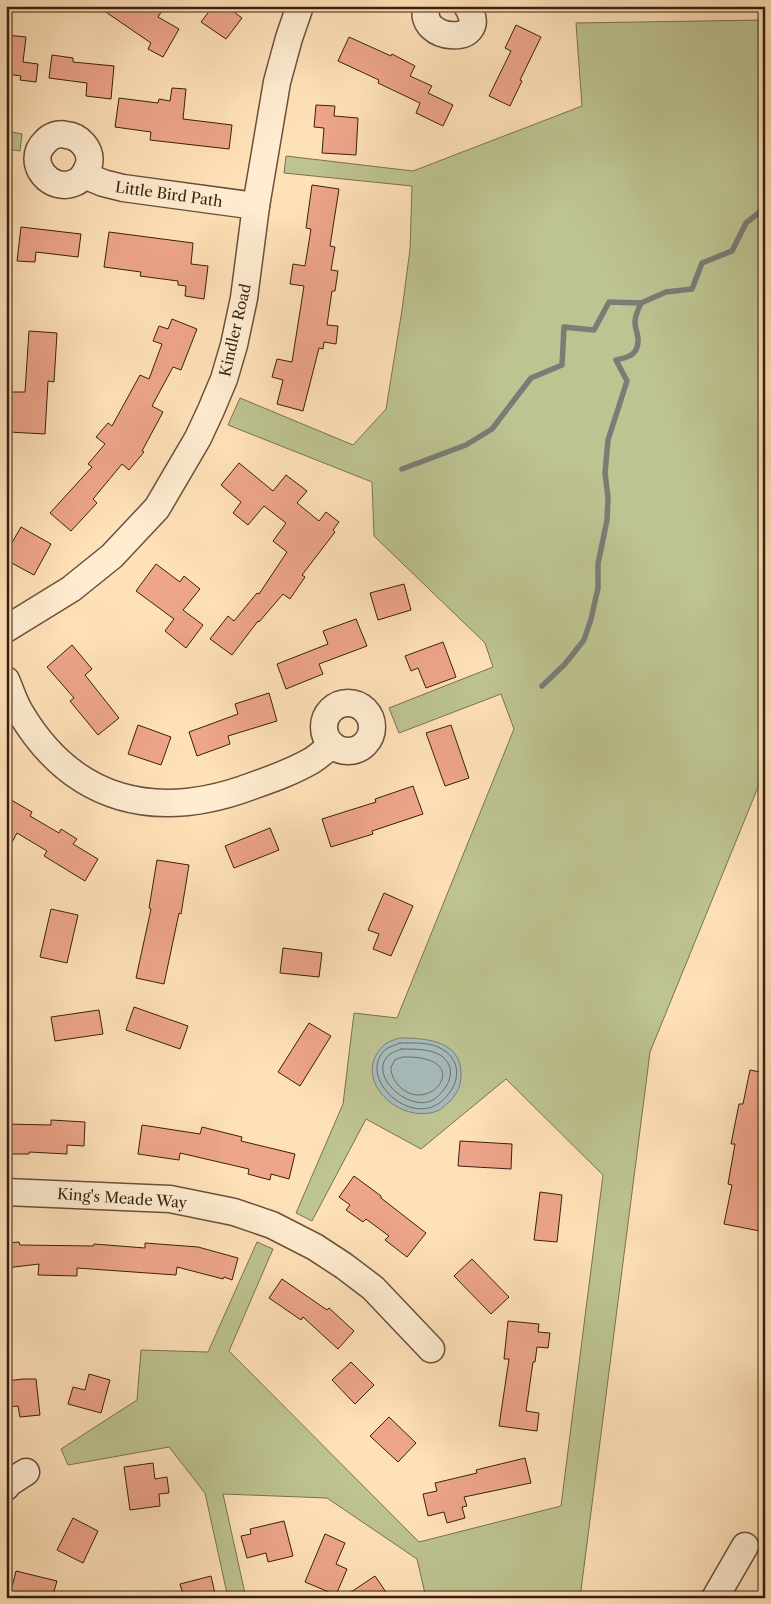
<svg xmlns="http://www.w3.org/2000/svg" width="771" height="1604" viewBox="0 0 771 1604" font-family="'Libre Caslon Text',serif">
<rect width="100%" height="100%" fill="#ffe1b8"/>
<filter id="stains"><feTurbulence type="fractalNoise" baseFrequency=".004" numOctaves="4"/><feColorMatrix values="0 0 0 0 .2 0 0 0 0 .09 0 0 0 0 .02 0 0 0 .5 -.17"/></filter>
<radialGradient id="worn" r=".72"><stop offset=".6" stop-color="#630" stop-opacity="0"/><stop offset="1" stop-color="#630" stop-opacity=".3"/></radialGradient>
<g fill="#bdc391" stroke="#7b7151">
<polygon points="765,20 765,770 650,1052 580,1598 426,1598 417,1559 327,1498 223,1494 246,1598 228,1598 205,1493 169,1447 68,1465 61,1449 137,1400 141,1350 208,1352 257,1242 273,1249 229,1351 419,1542 561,1506 603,1175 506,1079 421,1149 366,1119 312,1221 296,1213 343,1104 354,1013 397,1018 514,729 501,694 399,733 389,708 493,667 485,643 374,536 372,482 228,425 240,398 353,445 386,409 402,310 410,249 412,186 284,173 286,156 413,171 582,106 576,23"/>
<polygon points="6,131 22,134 20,151 6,149"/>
</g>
<path fill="#a6bbba" stroke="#7a7d76" d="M399,1038C425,1038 462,1040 461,1075C461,1086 457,1094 449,1102C445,1105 441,1110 437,1111C400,1125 351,1080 382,1047C385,1043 393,1040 399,1038Z"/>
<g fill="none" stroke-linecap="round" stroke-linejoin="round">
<g stroke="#706d66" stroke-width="1">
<path d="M400,1043C412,1043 427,1042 438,1047C463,1058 461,1084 443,1100C411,1130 355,1076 386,1049C389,1047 396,1045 400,1043Z"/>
<path d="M401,1049C412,1049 426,1049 436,1053C458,1063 452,1084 437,1097C414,1118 364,1075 390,1054C393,1052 398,1051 401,1049Z"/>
<path d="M403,1057C476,1055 432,1115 401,1088C395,1082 391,1076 391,1067L395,1060Z"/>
</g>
<g stroke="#7a7d76" stroke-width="5.5">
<polyline points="402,469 466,445 492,429 531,378 562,365 564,327 594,330 609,302 641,303 666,292 692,289 702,263 732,251 746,223 765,208"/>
<path d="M542,686L565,664L584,640L591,619L598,588V564L607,520L608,497L605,473L608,440L627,381L616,360C629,357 639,355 638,338C637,332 635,327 635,322C635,315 638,310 641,303"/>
</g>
</g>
<g fill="#eea58a" stroke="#391f11">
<polygon points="97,6 165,6 158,17 179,29 163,57 148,49 151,43"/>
<polygon points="213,6 226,6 242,18 226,39 201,22"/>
<polygon points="516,25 541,37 520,80 522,81 510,106 489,96 511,51 505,48"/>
<polygon points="6,35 26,37 23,62 38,64 36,82 20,80 21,76 6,74"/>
<polygon points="349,37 391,56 392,54 415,66 410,76 432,86 428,93 453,105 443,126 416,113 420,103 378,83 379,80 338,61"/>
<polygon points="52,55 73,58 73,62 114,66 111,99 86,96 87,83 49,78"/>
<polygon points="172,88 186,89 183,119 232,125 229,149 150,140 151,132 115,127 119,98 158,103 159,99 170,101"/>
<polygon points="316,105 335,106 334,116 358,118 356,155 322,153 324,128 314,127"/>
<polygon points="312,185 339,189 330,246 335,247 331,270 338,271 335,291 332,291 327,325 338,326 336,344 324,342 323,349 319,348 303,411 277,404 283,380 272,377 277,359 292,362 304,286 290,284 293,264 305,266 311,229 306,228"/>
<polygon points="21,227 81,234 78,257 36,252 35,262 17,261"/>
<polygon points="109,232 193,243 191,264 208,266 204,299 185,296 186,286 178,285 178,281 140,276 141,272 104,267"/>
<polygon points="172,319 197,329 181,370 173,367 152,406 163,412 142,451 144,452 129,470 122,464 93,499 97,503 71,531 50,513 92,467 88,464 105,444 96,437 108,423 112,426 140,375 149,379 162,344 153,341 159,326 168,329"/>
<polygon points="29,331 57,333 54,382 48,381 45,434 9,432 11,392 25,392"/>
<polygon points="239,463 273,491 286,475 307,491 297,503 319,521 326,512 339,522 333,530 335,532 302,575 305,577 290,599 283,594 259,622 258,621 232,655 210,639 228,616 234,621 257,593 259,594 287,552 273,541 286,523 264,506 248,525 233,513 241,502 221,485"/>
<polygon points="21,527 51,544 34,575 6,560 6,553"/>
<polygon points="156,564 180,582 184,576 200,589 183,610 203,625 186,648 165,631 174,619 136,591"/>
<polygon points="404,584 411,610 378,620 370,593"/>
<polygon points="356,619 367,646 319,664 323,674 286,689 277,664 328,644 323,631"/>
<polygon points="443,642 456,677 426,688 418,668 411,671 405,656"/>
<polygon points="72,645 92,669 85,675 119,718 98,735 70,701 74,698 47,667"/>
<polygon points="269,693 277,721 228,736 230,744 197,756 189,732 238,714 235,704"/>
<polygon points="138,725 171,737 161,765 128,754"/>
<polygon points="451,725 469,778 445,786 426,733"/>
<polygon points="413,786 423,814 372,831 373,834 331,847 322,819 376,802 375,799"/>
<polygon points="6,797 32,812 30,816 59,833 61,829 77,839 73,844 98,859 85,881 44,856 47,851 17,833 6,853"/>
<polygon points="270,828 279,850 234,868 225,846"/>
<polygon points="157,860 189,865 181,914 179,913 164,984 136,978 151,909 149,908"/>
<polygon points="384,893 413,906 391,956 373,949 379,934 368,930"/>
<polygon points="51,909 78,915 67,963 40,957"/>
<polygon points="283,948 322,953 319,977 280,973"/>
<polygon points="134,1007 188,1026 180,1049 126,1030"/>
<polygon points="99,1010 103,1034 55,1041 51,1017"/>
<polygon points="309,1023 331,1036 300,1086 278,1072"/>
<polygon points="750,1070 765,1073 765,1232 724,1224 732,1185 728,1184 735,1144 731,1144 739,1104 743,1104"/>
<polygon points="51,1120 85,1122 84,1146 67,1145 67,1154 29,1152 29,1154 6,1154 6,1124 51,1125"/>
<polygon points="142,1125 200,1134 202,1127 242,1137 241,1141 295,1154 289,1179 271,1174 270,1180 248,1174 249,1169 180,1153 179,1160 138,1154"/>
<polygon points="460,1141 512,1144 511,1169 458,1166"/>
<polygon points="354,1176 381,1196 381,1198 426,1233 407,1257 385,1240 389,1236 366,1219 363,1222 346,1210 350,1205 339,1197"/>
<polygon points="540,1192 562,1195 557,1242 534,1240"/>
<polygon points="19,1242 20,1245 93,1246 94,1244 145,1248 145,1243 198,1247 238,1258 232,1280 224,1277 223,1279 177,1267 176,1275 77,1268 77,1276 38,1275 39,1264 6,1268 6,1243"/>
<polygon points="472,1259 509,1297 491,1314 454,1276"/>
<polygon points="282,1279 327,1310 329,1308 354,1331 338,1349 303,1317 301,1320 269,1298"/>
<polygon points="508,1321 539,1324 538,1332 550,1333 548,1348 537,1347 535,1362 533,1362 526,1411 539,1413 537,1431 499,1426 509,1359 504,1359"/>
<polygon points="351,1362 374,1385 355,1404 332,1380"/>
<polygon points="89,1374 110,1380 101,1413 68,1404 73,1387 85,1390"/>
<polygon points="23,1379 36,1379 40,1415 20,1417 18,1406 6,1407 6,1381"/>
<polygon points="389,1417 416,1443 398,1462 370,1436"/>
<polygon points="525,1458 531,1483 464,1497 467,1506 462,1507 465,1518 447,1523 444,1512 428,1516 423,1494 437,1491 435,1483 477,1473 476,1470"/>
<polygon points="153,1463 155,1479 167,1477 169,1493 159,1494 160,1506 130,1510 124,1467"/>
<polygon points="73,1518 98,1531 83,1563 57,1550"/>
<polygon points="284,1521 293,1556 268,1562 266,1553 247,1558 241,1536 251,1534 250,1529"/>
<polygon points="325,1534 345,1543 336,1564 347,1569 336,1595 305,1582"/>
<polygon points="16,1571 57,1581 52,1598 21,1598 10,1595"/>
<polygon points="211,1576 216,1598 184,1598 180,1584"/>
<polygon points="375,1576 390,1598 342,1598"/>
</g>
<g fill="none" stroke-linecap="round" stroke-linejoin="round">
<defs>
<g id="minor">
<path d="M427,6C414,42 494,48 467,6"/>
<path d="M84,175C86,171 88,168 89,164C92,149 79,136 66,135C58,133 50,136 45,142C24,162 51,195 76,182C79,181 82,177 84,175L103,183L123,188L256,206"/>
<polyline points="6,629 71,589 112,556 157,508 198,438 211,410 224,379 234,345 244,298 256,206 277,82 289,38 300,6"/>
<path d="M6,680C11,691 14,702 20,712C73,802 156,822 252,786C272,779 292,772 311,761C318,757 325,750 332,745"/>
<circle cx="348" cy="727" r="24"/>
<polyline points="6,1192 170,1199 234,1212 272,1225 315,1247 344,1266 373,1288 431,1349"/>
<polyline points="6,1487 9,1483 26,1472"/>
<polyline points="715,1598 745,1546"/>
</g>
</defs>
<use href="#minor" stroke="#6a503b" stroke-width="29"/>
<use href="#minor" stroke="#ffecd1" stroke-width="26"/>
</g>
<g text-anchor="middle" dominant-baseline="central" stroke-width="4" stroke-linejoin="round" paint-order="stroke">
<g font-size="15" fill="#391f11" stroke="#ffecd1">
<text transform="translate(169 194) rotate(8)">Little Bird Path</text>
<text transform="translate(235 330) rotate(-77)">Kindler Road</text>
<text transform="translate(122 1198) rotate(4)">King's Meade Way</text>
</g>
</g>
<rect width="771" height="1604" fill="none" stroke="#ffe1b8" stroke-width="25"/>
<rect x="8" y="8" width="756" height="1589" fill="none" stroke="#391f11" stroke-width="2.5"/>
<rect x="12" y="12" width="746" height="1579" fill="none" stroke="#391f11"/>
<rect width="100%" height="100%" filter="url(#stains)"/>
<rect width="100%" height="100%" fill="url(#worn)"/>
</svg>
